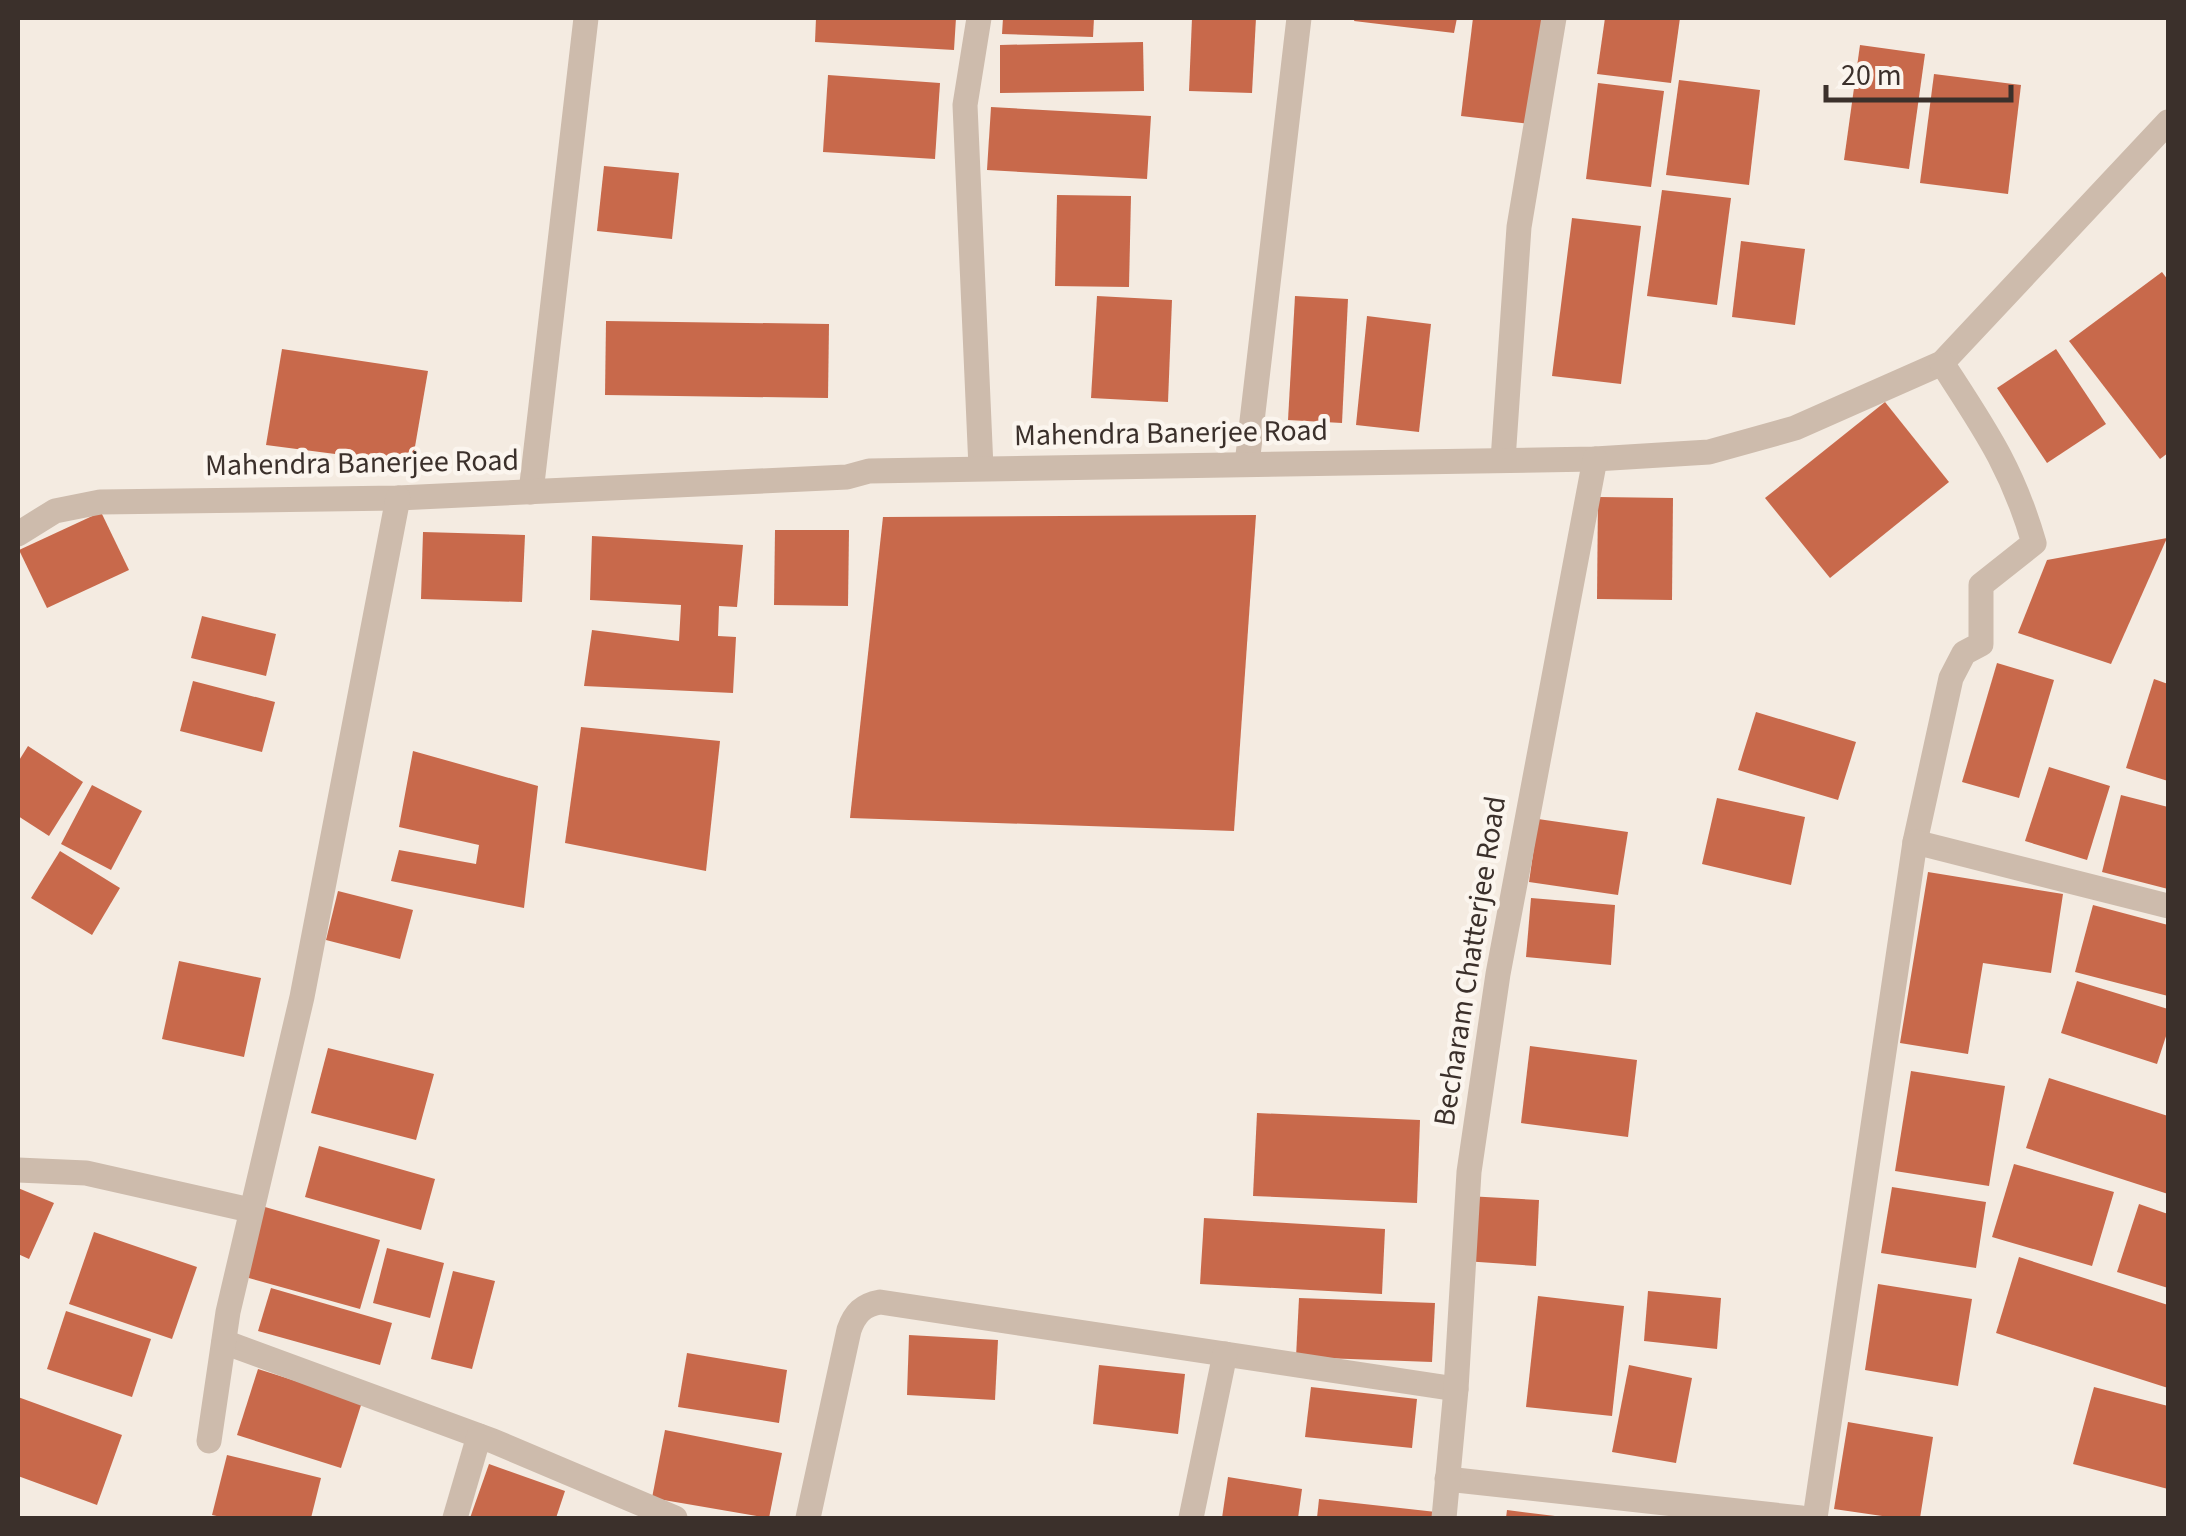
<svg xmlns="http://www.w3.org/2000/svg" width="2186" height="1536" viewBox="0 0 2186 1536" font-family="'Source Sans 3',sans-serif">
<rect width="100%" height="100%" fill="#f4ebe1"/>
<g fill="#c8694b">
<polygon points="816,18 956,18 954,50 815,42"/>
<polygon points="1003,18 1094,18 1093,37 1002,34"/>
<polygon points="1192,18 1256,18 1252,93 1189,91"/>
<polygon points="1355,18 1457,18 1454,33 1354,21"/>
<polygon points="1473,18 1544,18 1530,124 1461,116"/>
<polygon points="1605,18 1680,18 1671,83 1597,74"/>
<polygon points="1143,42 1144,91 1000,93 1000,45"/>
<polygon points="1860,45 1925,54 1909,169 1844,160"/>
<polygon points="1934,74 2021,85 2008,194 1920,183"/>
<polygon points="828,75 940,83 935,159 823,152"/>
<polygon points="1679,80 1760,90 1749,185 1666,175"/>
<polygon points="1598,83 1664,91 1651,187 1586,179"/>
<polygon points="991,107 1151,116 1147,179 987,170"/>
<polygon points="604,166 679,173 672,239 597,231"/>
<polygon points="1662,190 1731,198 1717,305 1647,296"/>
<polygon points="1057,195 1131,196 1129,287 1055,286"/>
<polygon points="1572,218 1641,226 1621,384 1552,376"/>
<polygon points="1741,241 1805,249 1795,325 1732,317"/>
<polygon points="2162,272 2168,280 2168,453 2160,459 2069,341"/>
<polygon points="1097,296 1172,300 1168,402 1091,398"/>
<polygon points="1295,296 1348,299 1342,423 1288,420"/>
<polygon points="1367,316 1431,324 1419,432 1356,425"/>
<polygon points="606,321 829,324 828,398 605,395"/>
<polygon points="282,349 428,371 412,464 266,445"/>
<polygon points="2056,349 2106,424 2047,463 1997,388"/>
<polygon points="1885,402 1949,482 1830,578 1765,498"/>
<polygon points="1598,497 1673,498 1672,600 1597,599"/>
<polygon points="101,512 129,570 47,608 19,550"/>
<polygon points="1256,515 1234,831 850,818 883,517"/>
<polygon points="775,530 849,530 848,606 774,605"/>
<polygon points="423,532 525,535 522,602 421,599"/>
<polygon points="592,536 743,545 737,607 719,606 718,636 736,637 733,693 584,686 592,630 679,641 681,605 590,600"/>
<polygon points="2167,538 2111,664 2018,633 2047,560"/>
<polygon points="202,616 276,634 266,676 191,658"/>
<polygon points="1997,663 2054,680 2019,798 1962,782"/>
<polygon points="2154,679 2168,684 2168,781 2126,768"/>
<polygon points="193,681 275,702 262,752 180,731"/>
<polygon points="1756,712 1856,742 1838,800 1738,770"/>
<polygon points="581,727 720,741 706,871 565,843"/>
<polygon points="28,746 83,782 49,836 18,816 18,762"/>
<polygon points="413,751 538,786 524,908 391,881 399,850 476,864 479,845 399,827"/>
<polygon points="2049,767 2110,786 2087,860 2025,841"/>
<polygon points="92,785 142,811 111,870 61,844"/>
<polygon points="2121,795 2168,807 2168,889 2102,872"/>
<polygon points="1717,798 1805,817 1791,885 1702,864"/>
<polygon points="1538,819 1628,832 1618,895 1529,882"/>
<polygon points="60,851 120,888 92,935 31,898"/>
<polygon points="1928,872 2063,894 2051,973 1983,963 1968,1054 1900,1043"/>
<polygon points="338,891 413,910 400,959 326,940"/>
<polygon points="1531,898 1615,905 1611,965 1526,957"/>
<polygon points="2093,905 2168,925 2168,996 2075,972"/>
<polygon points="179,961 261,978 244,1057 162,1039"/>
<polygon points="2077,981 2168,1009 2168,1030 2157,1064 2061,1033"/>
<polygon points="1530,1046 1637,1060 1628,1137 1521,1123"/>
<polygon points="328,1048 434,1074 416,1140 311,1113"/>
<polygon points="1911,1071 2005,1086 1989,1186 1895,1171"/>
<polygon points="2049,1078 2168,1116 2168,1194 2026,1148"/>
<polygon points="1257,1113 1420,1120 1417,1203 1253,1196"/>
<polygon points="319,1146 435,1179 421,1230 305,1197"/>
<polygon points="2014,1164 2114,1192 2092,1266 1992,1237"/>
<polygon points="1892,1187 1986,1202 1976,1268 1881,1253"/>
<polygon points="18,1188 54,1203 29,1259 18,1254"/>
<polygon points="1467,1196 1539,1200 1536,1266 1464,1261"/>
<polygon points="2139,1204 2168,1214 2168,1288 2117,1272"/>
<polygon points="258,1205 380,1240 360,1309 238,1275"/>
<polygon points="1204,1218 1385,1229 1382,1294 1200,1284"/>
<polygon points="94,1232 197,1267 172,1339 69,1304"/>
<polygon points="387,1248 444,1263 430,1318 373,1303"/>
<polygon points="2019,1257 2168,1305 2168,1388 1996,1333"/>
<polygon points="453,1271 495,1281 472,1369 431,1359"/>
<polygon points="1878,1284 1972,1299 1958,1386 1865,1370"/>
<polygon points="271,1288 392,1323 380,1365 258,1331"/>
<polygon points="1648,1291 1721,1298 1717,1349 1644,1341"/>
<polygon points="1538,1296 1624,1306 1612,1416 1526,1407"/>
<polygon points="1299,1298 1435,1303 1432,1362 1296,1357"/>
<polygon points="66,1311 151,1339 132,1397 47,1369"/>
<polygon points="909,1335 998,1340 995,1400 907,1395"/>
<polygon points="687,1353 787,1370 779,1423 678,1407"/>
<polygon points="1099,1365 1185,1374 1178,1434 1093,1424"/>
<polygon points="1629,1365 1692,1378 1676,1463 1612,1452"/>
<polygon points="258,1369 362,1402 341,1468 237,1435"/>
<polygon points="1311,1387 1417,1399 1412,1448 1305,1437"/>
<polygon points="2094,1387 2168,1406 2168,1489 2073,1464"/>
<polygon points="18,1397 122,1435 97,1505 18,1476"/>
<polygon points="1848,1422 1933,1437 1920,1518 1896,1518 1834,1509"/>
<polygon points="665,1430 782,1453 769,1518 652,1498"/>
<polygon points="227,1455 321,1478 311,1518 226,1518 212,1515"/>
<polygon points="489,1464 565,1491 556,1518 470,1518"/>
<polygon points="1228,1477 1302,1489 1298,1518 1222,1518"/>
<polygon points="1319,1499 1436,1512 1435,1518 1317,1518"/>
<polygon points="1507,1510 1555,1516 1555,1518 1506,1518"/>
</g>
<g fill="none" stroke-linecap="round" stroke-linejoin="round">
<g stroke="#cdbbac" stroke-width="25">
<polyline points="979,18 965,105 981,468"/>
<polyline points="1503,460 1519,227 1554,18"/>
<polyline points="1247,464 1299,18"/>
<polyline points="531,492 586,18"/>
<polyline points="18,534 55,511 100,502 398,498 847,477 869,471 1595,459 1709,452 1795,428 1942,363 2168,122"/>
<path d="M1915,842L1951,678L1964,653L1981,644V585L2034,543C2012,467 1984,428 1942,363"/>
<polyline points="18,1170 86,1173 250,1210"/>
<polyline points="224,1342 493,1441 675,1518"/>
<polyline points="209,1441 228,1312 302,997 398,498"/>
<polyline points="1447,1479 1801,1518"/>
<polyline points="455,1518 479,1436"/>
<path d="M808,1518L849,1330C855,1313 863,1305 880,1302L1456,1389"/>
<polyline points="1191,1518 1225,1354"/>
<polyline points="1444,1518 1456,1389 1469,1172 1498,974 1595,459"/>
<polyline points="1815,1518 1915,842 2168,906"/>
</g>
</g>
<g text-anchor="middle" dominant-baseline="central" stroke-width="9" stroke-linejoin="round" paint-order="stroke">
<g font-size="30" fill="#3b302b" stroke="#fbf5ee">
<text transform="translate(1171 433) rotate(-1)">Mahendra Banerjee Road</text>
<text transform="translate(362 463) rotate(-1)">Mahendra Banerjee Road</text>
<text transform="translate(1470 961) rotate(-81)">Becharam Chatterjee Road</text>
</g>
</g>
<rect width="2186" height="1536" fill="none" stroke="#3b302b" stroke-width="40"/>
<path d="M1826 85v15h185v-15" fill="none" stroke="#3b302b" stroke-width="5"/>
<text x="1841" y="85" font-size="30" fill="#3b302b" stroke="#fbf5ee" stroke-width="8" paint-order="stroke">20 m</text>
</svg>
